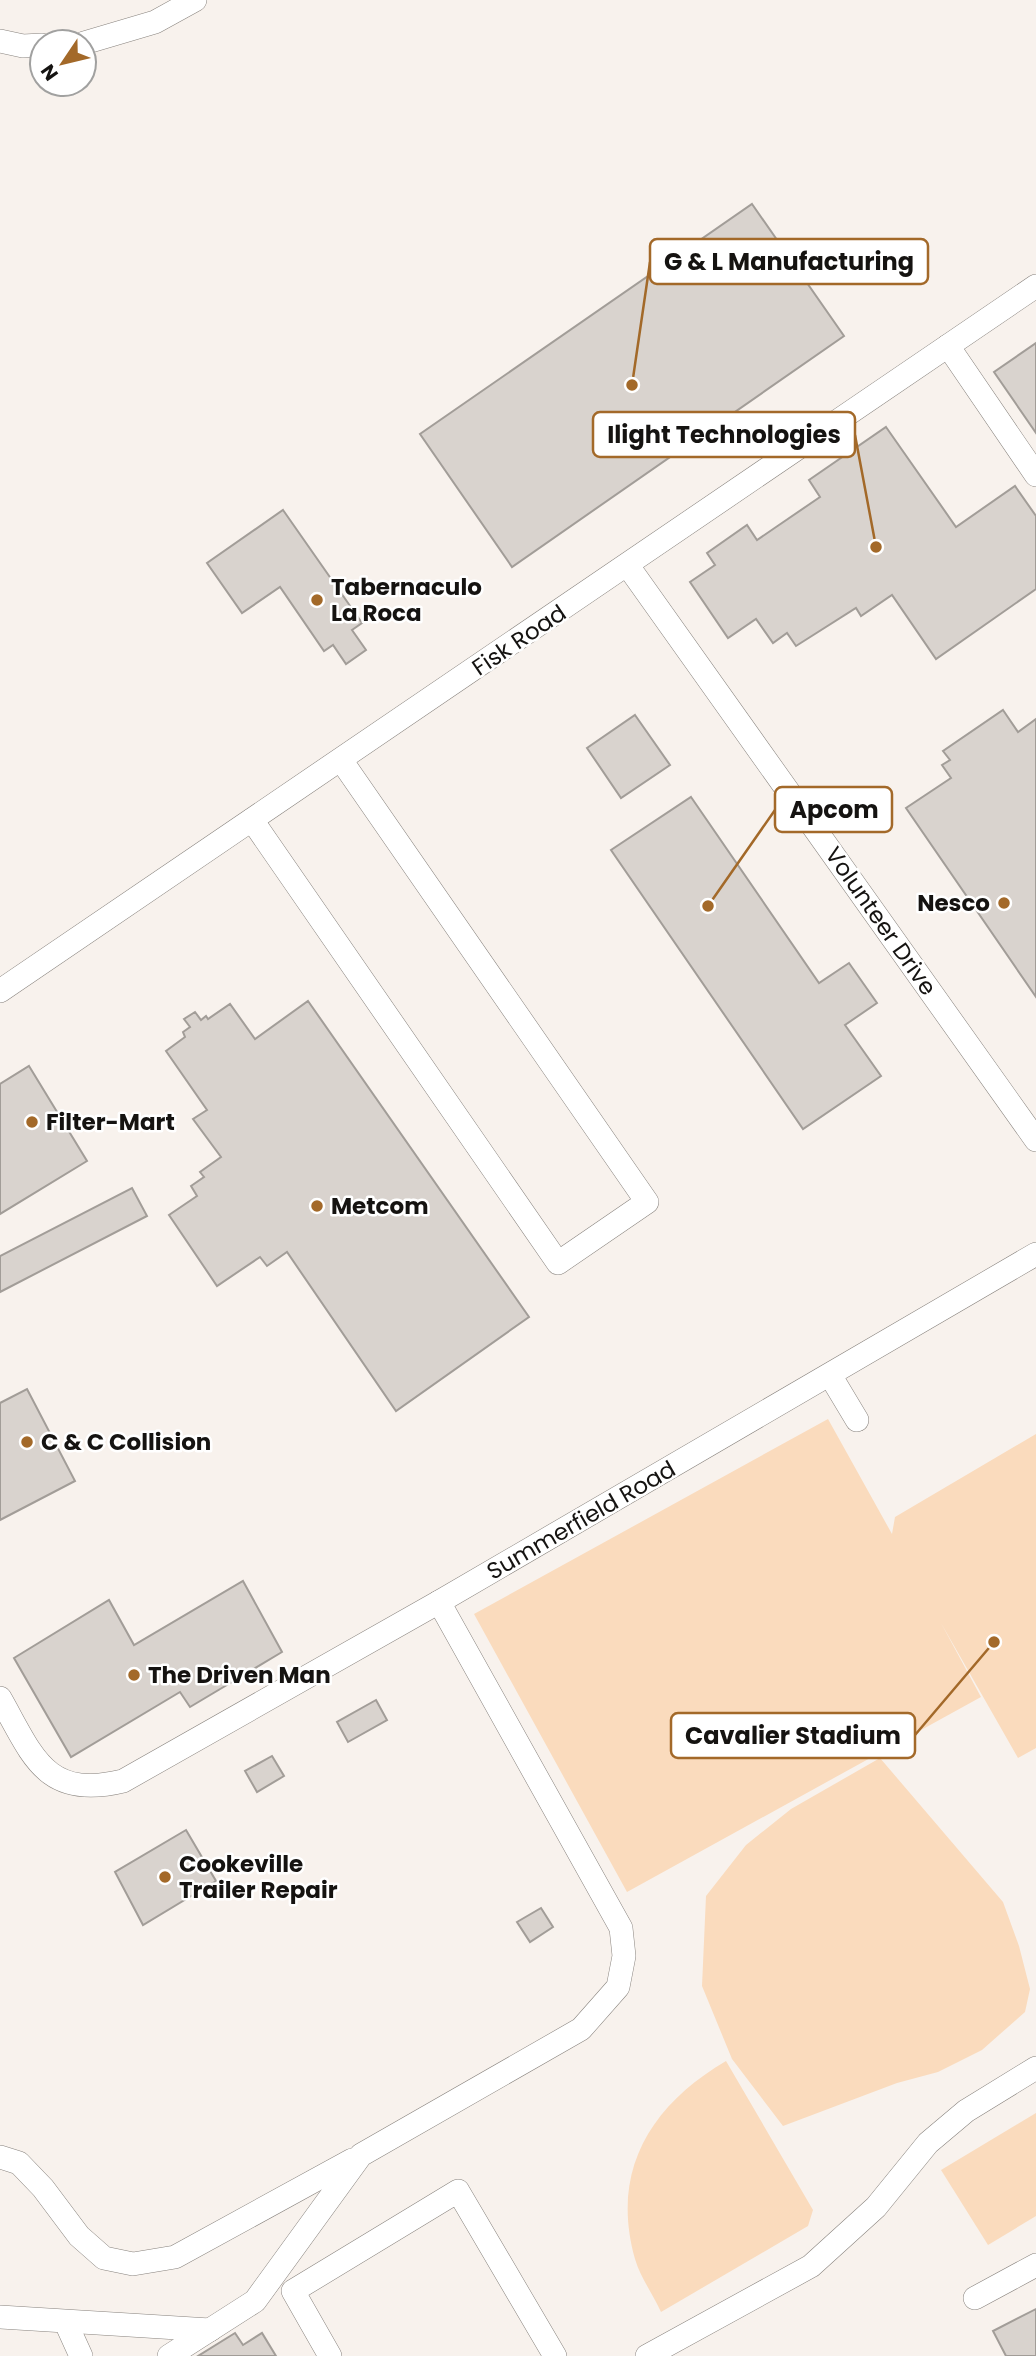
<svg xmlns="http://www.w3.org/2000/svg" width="1036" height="2356" viewBox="0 0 1036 2356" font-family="Poppins,sans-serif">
<rect width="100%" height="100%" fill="#f8f2ed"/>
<g fill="#fadbbd">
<polygon points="828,1419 892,1534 895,1517 1036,1434 1036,1748 1018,1758 941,1623 981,1697 627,1892 474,1614"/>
<polygon points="880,1758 1003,1902 1019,1946 1030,1989 1025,2012 982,2050 938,2072 897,2083 783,2126 732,2059 702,1986 706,1896 746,1845 791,1809"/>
<path d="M726,2061L813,2210L808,2226L661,2312C653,2294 640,2277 635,2259C610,2171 651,2105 726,2061Z"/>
<polygon points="1036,2113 1036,2216 988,2245 941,2170"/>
</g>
<g fill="#d9d3ce" stroke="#a29d98" stroke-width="2">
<polygon points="752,204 844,336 512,567 420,434"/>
<polygon points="1036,343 1036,433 994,372"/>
<polygon points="886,427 956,527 1015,486 1036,516 1036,589 936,659 892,595 861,616 856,608 796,646 787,633 773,643 756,619 728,638 690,582 715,565 707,553 747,525 757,540 820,497 809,480"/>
<polygon points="283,510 362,623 352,630 366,650 346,664 333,645 324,651 280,587 242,613 207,563"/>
<polygon points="1003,710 1018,732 1036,719 1036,997 906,808 951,778 942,765 950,760 943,751"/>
<polygon points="635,715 670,765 621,798 587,748"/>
<polygon points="691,797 819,983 849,963 877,1003 845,1025 881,1076 803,1129 611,850"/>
<polygon points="308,1001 529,1317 396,1411 287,1252 267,1266 260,1257 217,1286 169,1215 197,1196 191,1186 204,1177 200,1172 221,1157 193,1119 207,1110 166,1051 185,1037 183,1032 190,1027 184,1019 195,1012 201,1020 206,1016 208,1019 230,1004 255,1039"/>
<polygon points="29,1066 87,1161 0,1214 0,1084"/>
<polygon points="132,1188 147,1216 0,1292 0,1256"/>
<polygon points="27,1389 75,1481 0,1520 0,1403"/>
<polygon points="243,1581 282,1652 190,1707 180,1692 71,1757 14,1658 109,1600 134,1645"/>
<polygon points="376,1700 387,1720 348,1742 337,1722"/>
<polygon points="272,1756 284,1776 257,1792 245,1771"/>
<polygon points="186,1830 216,1881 143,1925 115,1872"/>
<polygon points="541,1908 553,1927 530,1942 517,1922"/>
<polygon points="1036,2309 1036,2356 1006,2356 993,2331"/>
<polygon points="235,2333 243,2345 262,2333 276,2356 198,2356"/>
</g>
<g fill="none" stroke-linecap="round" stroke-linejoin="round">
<defs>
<g id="minor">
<polyline points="0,41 23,46 42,45"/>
<polyline points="84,43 155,22 195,0"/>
<polyline points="948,346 1036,475"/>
<polyline points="628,566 1036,1140"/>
<polyline points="252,820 558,1263 647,1202 341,760"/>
<polyline points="0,991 1036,286"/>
<polyline points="830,1375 857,1420"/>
<path d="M0,1698C33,1756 45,1800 123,1781L439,1602L1036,1254"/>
<polyline points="0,2157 19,2163 43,2188 79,2236 104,2258 133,2264 175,2257 352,2160"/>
<polyline points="975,2298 1036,2265"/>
<polyline points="0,2317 210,2330"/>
<polyline points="66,2323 81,2356"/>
<polyline points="169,2356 255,2301 361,2155 581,2029 618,1987 624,1956 621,1928 439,1602"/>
<polyline points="330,2356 293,2291 458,2191 555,2356"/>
<polyline points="647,2356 811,2266 876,2207 928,2143 966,2111 1036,2068"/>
</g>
</defs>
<use href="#minor" stroke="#88837e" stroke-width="24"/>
<use href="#minor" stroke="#fff" stroke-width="23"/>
</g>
<g fill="#a36929" stroke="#fff" stroke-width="2.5">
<circle cx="317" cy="600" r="7"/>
<circle cx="1004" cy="903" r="7"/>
<circle cx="32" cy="1122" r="7"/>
<circle cx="317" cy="1206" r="7"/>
<circle cx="27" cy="1442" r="7"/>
<circle cx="134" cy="1675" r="7"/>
<circle cx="165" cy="1877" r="7"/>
</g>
<g text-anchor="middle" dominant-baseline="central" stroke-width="5" stroke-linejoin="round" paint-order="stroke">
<g font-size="23" font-weight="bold" fill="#151311" stroke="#fff" text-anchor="start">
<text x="331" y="587">Tabernaculo<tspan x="331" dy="26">La Roca</tspan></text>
<text x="990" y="903" text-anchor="end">Nesco</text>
<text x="46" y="1122">Filter-Mart</text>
<text x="331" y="1206">Metcom</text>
<text x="41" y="1442">C &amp; C Collision</text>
<text x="148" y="1675">The Driven Man</text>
<text x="179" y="1864">Cookeville<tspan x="179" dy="26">Trailer Repair</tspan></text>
</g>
<g font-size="23" fill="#151311" stroke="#fff">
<text transform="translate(519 640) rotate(-34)">Fisk Road</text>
<text transform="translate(881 921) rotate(55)">Volunteer Drive</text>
<text transform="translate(581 1520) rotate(-30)">Summerfield Road</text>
</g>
</g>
<path fill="none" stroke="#a36929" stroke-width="2.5" d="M632 385L650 262M876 547L855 435M708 906L775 810M994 1642L915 1735"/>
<g fill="#a36929" stroke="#fff" stroke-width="2.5">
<circle cx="632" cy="385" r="7"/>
<circle cx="876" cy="547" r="7"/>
<circle cx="708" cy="906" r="7"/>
<circle cx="994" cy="1642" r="7"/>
</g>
<g fill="#fff" stroke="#a36929" stroke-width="2.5">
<rect x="650" y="239" width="278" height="45" rx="7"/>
<rect x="593" y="412" width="262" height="45" rx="7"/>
<rect x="775" y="787" width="117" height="45" rx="7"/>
<rect x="671" y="1713" width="244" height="45" rx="7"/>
</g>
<g font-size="24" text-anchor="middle" font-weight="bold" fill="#151311">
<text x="789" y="270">G &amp; L Manufacturing</text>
<text x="724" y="443">Ilight Technologies</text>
<text x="834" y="818">Apcom</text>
<text x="793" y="1744">Cavalier Stadium</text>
</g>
<g transform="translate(63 63) rotate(235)"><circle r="33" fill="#ffffff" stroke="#a1a1a0" stroke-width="2"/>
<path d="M0-5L12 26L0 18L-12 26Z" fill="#a36929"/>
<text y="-10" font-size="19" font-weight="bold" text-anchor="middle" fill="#151311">N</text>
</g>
</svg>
